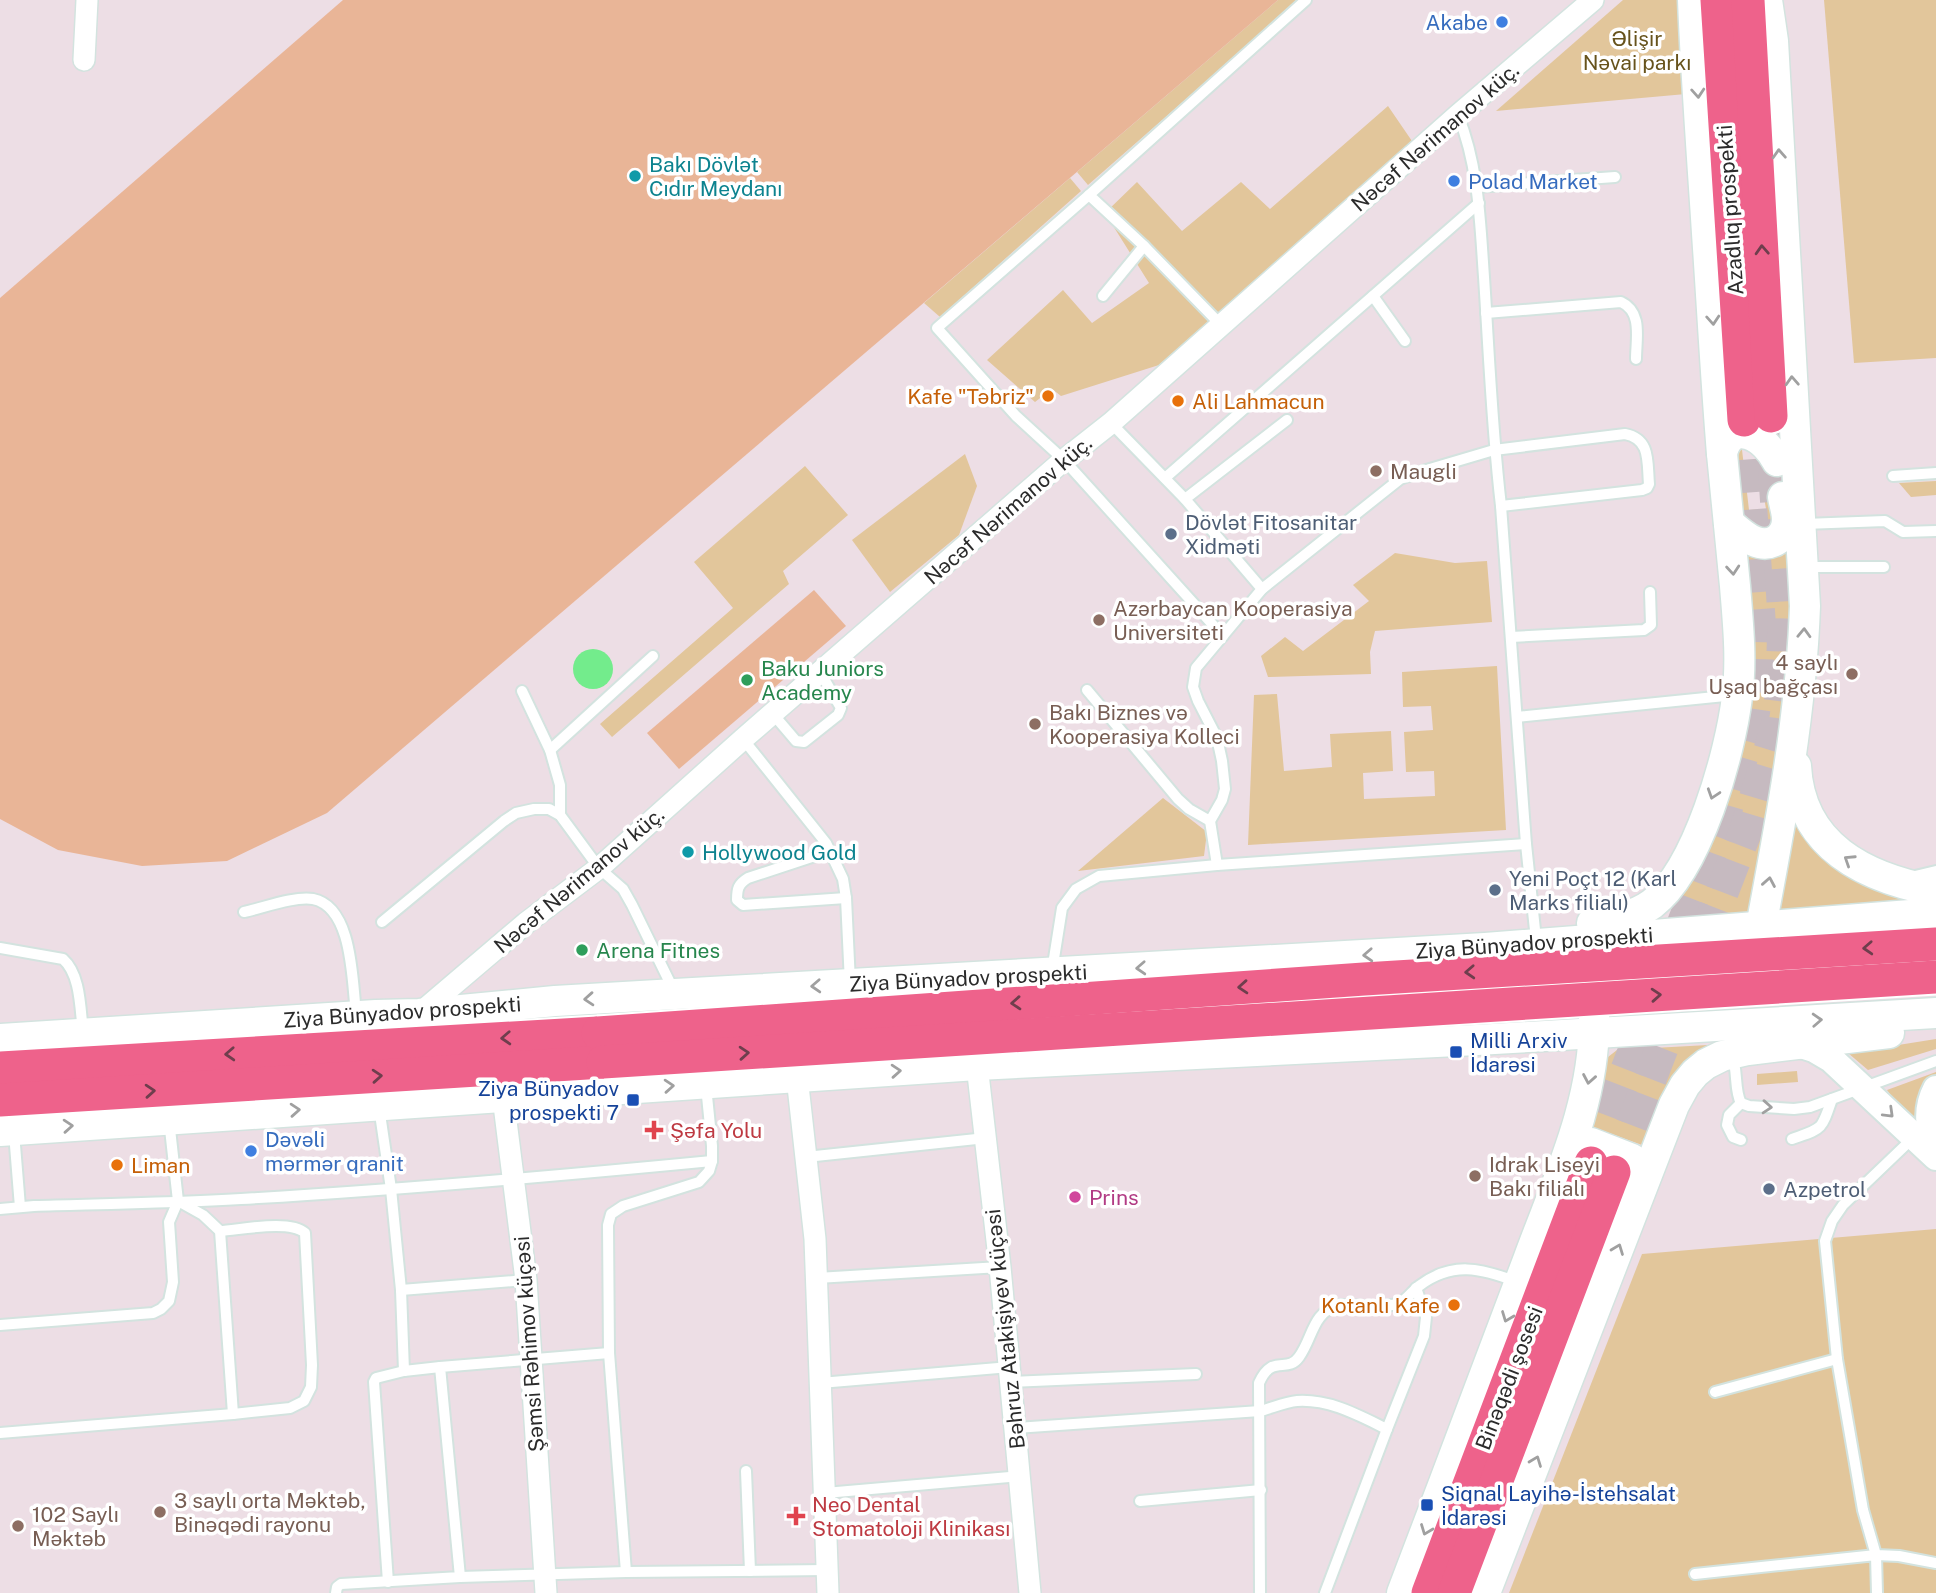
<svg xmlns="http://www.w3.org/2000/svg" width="1936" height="1593" viewBox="0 0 1936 1593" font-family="'Public Sans',sans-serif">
<rect width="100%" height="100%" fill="#eddee5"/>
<g fill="#e2c69b">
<polygon points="1278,0 1299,0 1088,185 1077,172"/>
<polygon points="1623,0 1679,0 1686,94 1496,111"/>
<polygon points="1824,0 1936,0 1936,358 1854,363"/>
<polygon points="1388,106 1414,144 1159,365 1061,396 1052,389 1035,402 987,360 1063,290 1092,323 1149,283 1105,213 1137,182 1182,231 1241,182 1270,209"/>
<polygon points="1070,178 1081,191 940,317 924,303"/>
<polygon points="1741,441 1749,510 1766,509 1757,454 1764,453 1773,484 1776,525 1773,531 1740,524 1731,442"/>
<polygon points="965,454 977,486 959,535 890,592 852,540"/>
<polygon points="805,466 848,515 783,571 789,584 612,737 600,724 733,608 694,562"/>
<polygon points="1936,481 1936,495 1911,497 1899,483"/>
<polygon points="1789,542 1796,636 1752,913 1671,921 1702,854 1742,548"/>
<polygon points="1395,553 1455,563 1487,561 1492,622 1375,631 1370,652 1371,674 1268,677 1261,656 1285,637 1303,651 1369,601 1353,585"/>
<polygon points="1497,666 1506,830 1248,845 1254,695 1277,694 1284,771 1332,767 1330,734 1391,731 1393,771 1363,773 1364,799 1435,796 1434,771 1406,772 1404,732 1433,730 1431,706 1403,707 1402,672"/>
<polygon points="1163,798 1207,832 1204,856 1078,871"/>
<polygon points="1791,805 1815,852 1846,875 1914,902 1777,911"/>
<polygon points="1936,1039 1936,1049 1868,1070 1848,1053"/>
<polygon points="1708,1045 1688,1064 1668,1087 1642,1145 1590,1126 1608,1057 1617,1050"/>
<polygon points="1797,1071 1798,1082 1757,1085 1757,1074"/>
<polygon points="1936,1072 1936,1082 1924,1116 1911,1124 1887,1090"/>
<polygon points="1936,1229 1936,1593 1509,1593 1642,1254"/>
</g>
<g fill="#e9b597">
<polygon points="343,0 1278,0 327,813 227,861 142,866 58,850 0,819 0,298"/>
<polygon points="814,590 846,626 679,769 647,733"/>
</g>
<circle fill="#73ec8c" cx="593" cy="669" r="20"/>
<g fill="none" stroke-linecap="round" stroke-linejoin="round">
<g stroke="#c6bac0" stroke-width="33" stroke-dasharray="33 17" stroke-linecap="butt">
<polyline points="1591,1163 1721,826 1752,722 1757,689 1759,618 1744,420"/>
<polyline points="1614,1172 1745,833 1777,727 1782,689 1784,617 1772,431"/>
</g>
<defs>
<g id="service">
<path d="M1458,115C1479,167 1480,222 1484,277C1489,354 1492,430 1501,506L1526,844L1535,930"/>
<polyline points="1477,187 1615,177"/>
<polyline points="1089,195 937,328 1016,416 1064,460 1223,636"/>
<polyline points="1103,296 1144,246"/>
<polyline points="1373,296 1405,341"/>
<path d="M1486,313L1621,302C1643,312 1636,339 1636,359"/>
<polyline points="1221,325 1144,246 1089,195 1306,0"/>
<polyline points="1111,423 1185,499 1262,589"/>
<polyline points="1893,476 1936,473"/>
<polyline points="1165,478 1479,203"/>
<polyline points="1185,499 1287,420"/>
<polyline points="1804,524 1885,521 1903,532 1936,531"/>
<polyline points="1806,567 1884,567"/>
<polyline points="1511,637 1644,630 1651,625 1650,592"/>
<polyline points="1087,690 1178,799 1189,809 1210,821"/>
<polyline points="522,691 550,750 560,785 560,815"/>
<polyline points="773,714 796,741 804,742 838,715 841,708 820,672"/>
<polyline points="1517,717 1735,695"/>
<polyline points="743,739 826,843 843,879 846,898 850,983"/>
<polyline points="550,750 653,656"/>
<path d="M830,851L748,878C738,884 737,889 737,900L743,905L846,898"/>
<path d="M1217,865L1210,821L1222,800L1225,789L1222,761L1217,738L1198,701L1193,687L1196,668L1262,589L1400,479L1423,471L1494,450L1625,434C1651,439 1647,462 1649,484L1647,488L1642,490L1501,506"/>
<polyline points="1915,876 1936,871"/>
<path d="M244,912C263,908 294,896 313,899C353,907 352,981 356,1013"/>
<polyline points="382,922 504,821 516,813 534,809 549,809 560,815 599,868 623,889 632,905 674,991"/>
<path d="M0,948L63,959C81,975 80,1009 83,1032"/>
<polyline points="1052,971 1062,908 1076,889 1099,876 1217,865 1526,844"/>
<path d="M1732,1055C1738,1070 1734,1091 1741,1103L1749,1106L1794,1109L1810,1107L1936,1061"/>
<polyline points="379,1107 391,1189 401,1290 404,1371"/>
<polyline points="14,1133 20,1207"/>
<polyline points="1914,1137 1843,1205 1832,1221 1825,1241 1837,1359 1863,1510 1876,1555 1899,1556 1936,1563"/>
<path d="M1792,1139C1823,1128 1821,1131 1832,1099"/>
<polyline points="1741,1140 1733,1137 1727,1125 1729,1115 1741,1103"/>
<polyline points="806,1157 986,1138"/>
<polyline points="178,1201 203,1215 220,1231 233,1414"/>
<path d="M0,1209L34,1206C103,1204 172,1203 241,1199C399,1190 556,1176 712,1161"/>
<polyline points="817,1278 1000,1267"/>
<polyline points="401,1290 526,1280"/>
<polyline points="0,1325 153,1313 161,1309 169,1301 173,1282 169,1222 178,1201 169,1120"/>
<polyline points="1011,1382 1196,1374"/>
<polyline points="820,1383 1010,1367"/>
<polyline points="1715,1392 1837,1359"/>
<path d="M1015,1428L1260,1411C1272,1408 1285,1402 1297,1401C1330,1399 1358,1415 1387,1429"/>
<path d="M0,1433L233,1414L290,1408L304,1401L311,1387L312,1365L305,1233C290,1219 240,1230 220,1231"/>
<polyline points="746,1471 750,1571"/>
<polyline points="825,1493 1020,1476"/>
<polyline points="1140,1501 1261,1490"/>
<polyline points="626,1572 609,1353 608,1225 611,1214 623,1206 699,1182 709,1171 712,1161 712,1146 706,1086"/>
<polyline points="1695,1574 1876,1555 1877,1593"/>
<polyline points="460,1577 626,1572 827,1570"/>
<polyline points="388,1582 374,1382 376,1378 404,1371 440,1367"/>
<polyline points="336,1593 337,1587 341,1584 460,1577 440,1367 609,1353"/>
<path d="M1260,1593L1259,1383C1272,1353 1287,1374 1299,1357C1313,1338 1312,1312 1339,1305C1356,1305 1384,1309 1399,1303C1407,1300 1412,1291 1419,1286C1452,1261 1481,1268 1517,1282"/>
<polyline points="1325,1593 1387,1429 1424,1336 1426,1317 1416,1288"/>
</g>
<g id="minor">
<polyline points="84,60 87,0"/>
<polyline points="419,1014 526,923 599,868 743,739 1064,460 1111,423 1458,115 1593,0"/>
<polyline points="977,1065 1000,1267 1030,1593"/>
<polyline points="797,1077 815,1239 828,1593"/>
<polyline points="503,1097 526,1280 546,1593"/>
</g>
<g id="tertiary">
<polyline points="1792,1042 1814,1049 1831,1059 1936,1157"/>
<path d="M1936,1089C1925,1110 1929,1129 1936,1150"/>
</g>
<g id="secondary">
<path d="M1722,453C1732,416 1766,438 1777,461"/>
<path d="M1729,523C1742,534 1760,552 1778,539C1784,534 1787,527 1787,519C1787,512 1784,504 1783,497"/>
<path d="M1796,766C1800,846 1865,878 1936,891"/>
<path d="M1592,923C1613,920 1634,917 1652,904C1698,869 1730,754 1737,697C1742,661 1738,623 1735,586C1731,542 1726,498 1722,454C1716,381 1712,306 1707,233C1702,155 1696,78 1693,0"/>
<path d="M1758,943C1779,831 1801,720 1805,606L1773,41L1767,0"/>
<polyline points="0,1039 376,1015 419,1014 555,1001 675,994 1485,948 1936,913"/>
<polyline points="0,1131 977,1065 1477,1040 1936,1013"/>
<path d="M1565,1166C1572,1154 1575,1143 1591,1143L1632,1159L1639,1168L1636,1196"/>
<path d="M1402,1593C1444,1482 1487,1371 1528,1260C1557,1181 1596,1101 1594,1015"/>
<polyline points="1485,1593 1674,1105 1685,1085 1695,1073 1706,1064 1722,1056 1748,1050 1889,1033"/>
</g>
<g id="primary">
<polyline points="1717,0 1744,420"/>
<polyline points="1748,0 1771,416"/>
<polyline points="0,1068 598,1033"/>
<polyline points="0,1100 603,1062"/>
<polyline points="1428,1593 1591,1163"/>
<polyline points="1454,1593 1614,1172"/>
</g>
</defs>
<use href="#service" stroke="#d3e3df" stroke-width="14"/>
<use href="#minor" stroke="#d3e3df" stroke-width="24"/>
<use href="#tertiary" stroke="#d3e3df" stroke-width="30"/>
<use href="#secondary" stroke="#d3e3df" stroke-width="33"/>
<use href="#primary" stroke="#fff" stroke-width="37"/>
<use href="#service" stroke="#fff" stroke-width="10"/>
<use href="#minor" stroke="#fff" stroke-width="21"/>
<use href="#tertiary" stroke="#fff" stroke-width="26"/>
<use href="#secondary" stroke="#fff" stroke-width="30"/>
<use href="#primary" stroke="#ee628b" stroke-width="33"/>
<defs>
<g id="primary-bridge">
<polyline points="598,1033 1364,979 1936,944"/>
<polyline points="603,1062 1936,977"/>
</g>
</defs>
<use href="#primary-bridge" stroke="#fff" stroke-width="37" stroke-linecap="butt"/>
<use href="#primary-bridge" stroke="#ee628b" stroke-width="33"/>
</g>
<defs><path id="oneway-chevron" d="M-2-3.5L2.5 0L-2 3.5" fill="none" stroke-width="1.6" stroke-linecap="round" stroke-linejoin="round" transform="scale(1.75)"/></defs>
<g stroke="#a0a0a0">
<use href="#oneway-chevron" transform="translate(1698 93) rotate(86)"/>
<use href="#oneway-chevron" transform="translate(1779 154) rotate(-93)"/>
<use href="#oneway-chevron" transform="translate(1713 320) rotate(86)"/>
<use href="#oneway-chevron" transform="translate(1792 381) rotate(-93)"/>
<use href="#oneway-chevron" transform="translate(1733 570) rotate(85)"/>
<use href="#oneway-chevron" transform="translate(1804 633) rotate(-88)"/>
<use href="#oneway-chevron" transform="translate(1713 794) rotate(108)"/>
<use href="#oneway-chevron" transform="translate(1849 860) rotate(-147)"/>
<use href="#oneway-chevron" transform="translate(1769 882) rotate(-80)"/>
<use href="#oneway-chevron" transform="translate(1368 955) rotate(177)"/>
<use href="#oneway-chevron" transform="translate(1141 968) rotate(177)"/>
<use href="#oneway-chevron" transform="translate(816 986) rotate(177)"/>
<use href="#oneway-chevron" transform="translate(589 999) rotate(176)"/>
<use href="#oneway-chevron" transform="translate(1817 1020) rotate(-3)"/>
<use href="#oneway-chevron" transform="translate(896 1071) rotate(-4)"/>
<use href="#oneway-chevron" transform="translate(1589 1079) rotate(100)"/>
<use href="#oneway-chevron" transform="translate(669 1086) rotate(-4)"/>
<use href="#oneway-chevron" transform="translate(1767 1107) rotate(4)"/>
<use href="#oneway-chevron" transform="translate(295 1110) rotate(-4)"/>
<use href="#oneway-chevron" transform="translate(1889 1113) rotate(44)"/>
<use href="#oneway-chevron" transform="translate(68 1126) rotate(-4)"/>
<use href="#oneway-chevron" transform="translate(1618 1249) rotate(-69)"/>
<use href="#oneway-chevron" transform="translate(1507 1317) rotate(111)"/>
<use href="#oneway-chevron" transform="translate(1536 1461) rotate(-69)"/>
<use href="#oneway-chevron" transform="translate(1426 1530) rotate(111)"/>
</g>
<g stroke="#6f3e4d">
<use href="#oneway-chevron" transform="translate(1762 250) rotate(-93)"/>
<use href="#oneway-chevron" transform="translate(1868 948) rotate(177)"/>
<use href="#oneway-chevron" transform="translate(1470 972) rotate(177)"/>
<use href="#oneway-chevron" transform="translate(1243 987) rotate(176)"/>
<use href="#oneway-chevron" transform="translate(1656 995) rotate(-4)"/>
<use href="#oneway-chevron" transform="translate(1016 1003) rotate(176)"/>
<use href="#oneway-chevron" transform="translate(506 1038) rotate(177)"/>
<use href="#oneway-chevron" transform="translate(744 1053) rotate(-4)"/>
<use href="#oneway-chevron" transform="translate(230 1054) rotate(177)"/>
<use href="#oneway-chevron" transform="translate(377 1076) rotate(-4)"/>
<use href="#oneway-chevron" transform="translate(150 1091) rotate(-4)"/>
</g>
<g fill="#3f7fe0" stroke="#fff" stroke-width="2.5">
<circle cx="1502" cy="22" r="7"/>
<circle cx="1454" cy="181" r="7"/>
<circle cx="251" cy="1151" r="7"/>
</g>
<g fill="#0f9aa8" stroke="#fff" stroke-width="2.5">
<circle cx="635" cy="176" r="7"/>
<circle cx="688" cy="852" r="7"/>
</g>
<g fill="#e8710a" stroke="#fff" stroke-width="2.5">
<circle cx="1048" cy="396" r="7"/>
<circle cx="1178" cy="401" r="7"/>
<circle cx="117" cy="1165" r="7"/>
<circle cx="1454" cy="1305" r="7"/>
</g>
<g fill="#8d6e63" stroke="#fff" stroke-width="2.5">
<circle cx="1376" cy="471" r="7"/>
<circle cx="1099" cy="620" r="7"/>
<circle cx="1852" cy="674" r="7"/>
<circle cx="1035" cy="724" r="7"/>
<circle cx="1475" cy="1176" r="7"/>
<circle cx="160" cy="1512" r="7"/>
<circle cx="18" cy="1526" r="7"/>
</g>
<g fill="#5c6f8a" stroke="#fff" stroke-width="2.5">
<circle cx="1171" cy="534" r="7"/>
<circle cx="1495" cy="890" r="7"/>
<circle cx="1769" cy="1189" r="7"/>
</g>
<g fill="#2e9e5b" stroke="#fff" stroke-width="2.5">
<circle cx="747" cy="680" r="7"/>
<circle cx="582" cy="950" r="7"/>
</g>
<g fill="#1a4fb4" stroke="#fff" stroke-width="2.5">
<rect x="1449" y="1045" width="14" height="14" rx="3.5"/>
<rect x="626" y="1093" width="14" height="14" rx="3.5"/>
<rect x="1420" y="1498" width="14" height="14" rx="3.5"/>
</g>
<g fill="#e0444e" stroke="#fff" stroke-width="2.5">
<path d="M650.5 1119.5h7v7h7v7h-7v7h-7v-7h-7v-7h7z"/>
<path d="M792.5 1505.5h7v7h7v7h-7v7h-7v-7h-7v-7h7z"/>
</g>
<circle fill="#d1479c" stroke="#fff" stroke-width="2.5" cx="1075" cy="1197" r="7"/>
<g text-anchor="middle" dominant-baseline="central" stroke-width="7" stroke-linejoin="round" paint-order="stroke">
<g font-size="21" fill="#366cbe" stroke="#fff" text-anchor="start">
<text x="1488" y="22" text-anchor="end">Akabe</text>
<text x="1468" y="181">Polad Market</text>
<text x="265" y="1139">Dəvəli<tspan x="265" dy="24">mərmər qranit</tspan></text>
</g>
<g font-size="21" fill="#67531c" stroke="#fff">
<text x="1637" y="38">Əlişir<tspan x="1637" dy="24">Nəvai parkı</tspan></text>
</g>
<g font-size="21" fill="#2b2b2b" stroke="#fff">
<text transform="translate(1435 137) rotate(-41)">Nəcəf Nərimanov küç.</text>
<text transform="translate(1730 210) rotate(-94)">Azadlıq prospekti</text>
<text transform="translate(1008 510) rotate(-41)">Nəcəf Nərimanov küç.</text>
<text transform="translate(579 880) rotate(-40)">Nəcəf Nərimanov küç.</text>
<text transform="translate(1534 943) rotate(-4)">Ziya Bünyadov prospekti</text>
<text transform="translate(968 978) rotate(-3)">Ziya Bünyadov prospekti</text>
<text transform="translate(402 1012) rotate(-4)">Ziya Bünyadov prospekti</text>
<text transform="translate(1005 1329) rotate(-96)">Bəhruz Atakişiyev küçəsi</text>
<text transform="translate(529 1344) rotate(-94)">Şəmsi Rəhimov küçəsi</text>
<text transform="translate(1509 1378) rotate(-69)">Binəqədi şosesi</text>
</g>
<g font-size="21" fill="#0d838f" stroke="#fff" text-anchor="start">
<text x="649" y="164">Bakı Dövlət<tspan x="649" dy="24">Cıdır Meydanı</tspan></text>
<text x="702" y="852">Hollywood Gold</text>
</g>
<g font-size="21" fill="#c56008" stroke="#fff" text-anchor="end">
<text x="1034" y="396">Kafe "Təbriz"</text>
<text x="1192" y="401" text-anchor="start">Ali Lahmacun</text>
<text x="131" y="1165" text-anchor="start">Liman</text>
<text x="1440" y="1305">Kotanlı Kafe</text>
</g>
<g font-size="21" fill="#785e54" stroke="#fff" text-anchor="start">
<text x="1390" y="471">Maugli</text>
<text x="1113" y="608">Azərbaycan Kooperasiya<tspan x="1113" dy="24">Universiteti</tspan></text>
<text x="1838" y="662" text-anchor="end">4 saylı<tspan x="1838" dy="24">Uşaq bağçası</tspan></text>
<text x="1049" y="712">Bakı Biznes və<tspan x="1049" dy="24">Kooperasiya Kolleci</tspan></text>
<text x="1489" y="1164">Idrak Liseyi<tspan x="1489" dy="24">Bakı filialı</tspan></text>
<text x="174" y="1500">3 saylı orta Məktəb,<tspan x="174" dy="24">Binəqədi rayonu</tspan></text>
<text x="32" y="1514">102 Saylı<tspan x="32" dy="24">Məktəb</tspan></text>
</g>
<g font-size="21" fill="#4e5e75" stroke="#fff" text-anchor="start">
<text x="1185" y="522">Dövlət Fitosanitar<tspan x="1185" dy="24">Xidməti</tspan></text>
<text x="1509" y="878">Yeni Poçt 12 (Karl<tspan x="1509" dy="24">Marks filialı)</tspan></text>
<text x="1783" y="1189">Azpetrol</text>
</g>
<g font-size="21" fill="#27864d" stroke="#fff" text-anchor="start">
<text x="761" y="668">Baku Juniors<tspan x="761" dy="24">Academy</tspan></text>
<text x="596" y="950">Arena Fitnes</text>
</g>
<g font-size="21" fill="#164399" stroke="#fff" text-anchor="start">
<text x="1470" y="1040">Milli Arxiv<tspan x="1470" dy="24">İdarəsi</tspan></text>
<text x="619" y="1088" text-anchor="end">Ziya Bünyadov<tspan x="619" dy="24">prospekti 7</tspan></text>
<text x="1441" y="1493">Siqnal Layihə-İstehsalat<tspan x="1441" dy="24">İdarəsi</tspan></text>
</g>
<g font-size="21" fill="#be3a42" stroke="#fff" text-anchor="start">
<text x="670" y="1130">Şəfa Yolu</text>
<text x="812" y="1504">Neo Dental<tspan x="812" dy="24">Stomatoloji Klinikası</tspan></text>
</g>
<g font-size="21" fill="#b23c85" stroke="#fff" text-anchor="start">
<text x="1089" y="1197">Prins</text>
</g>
</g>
</svg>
